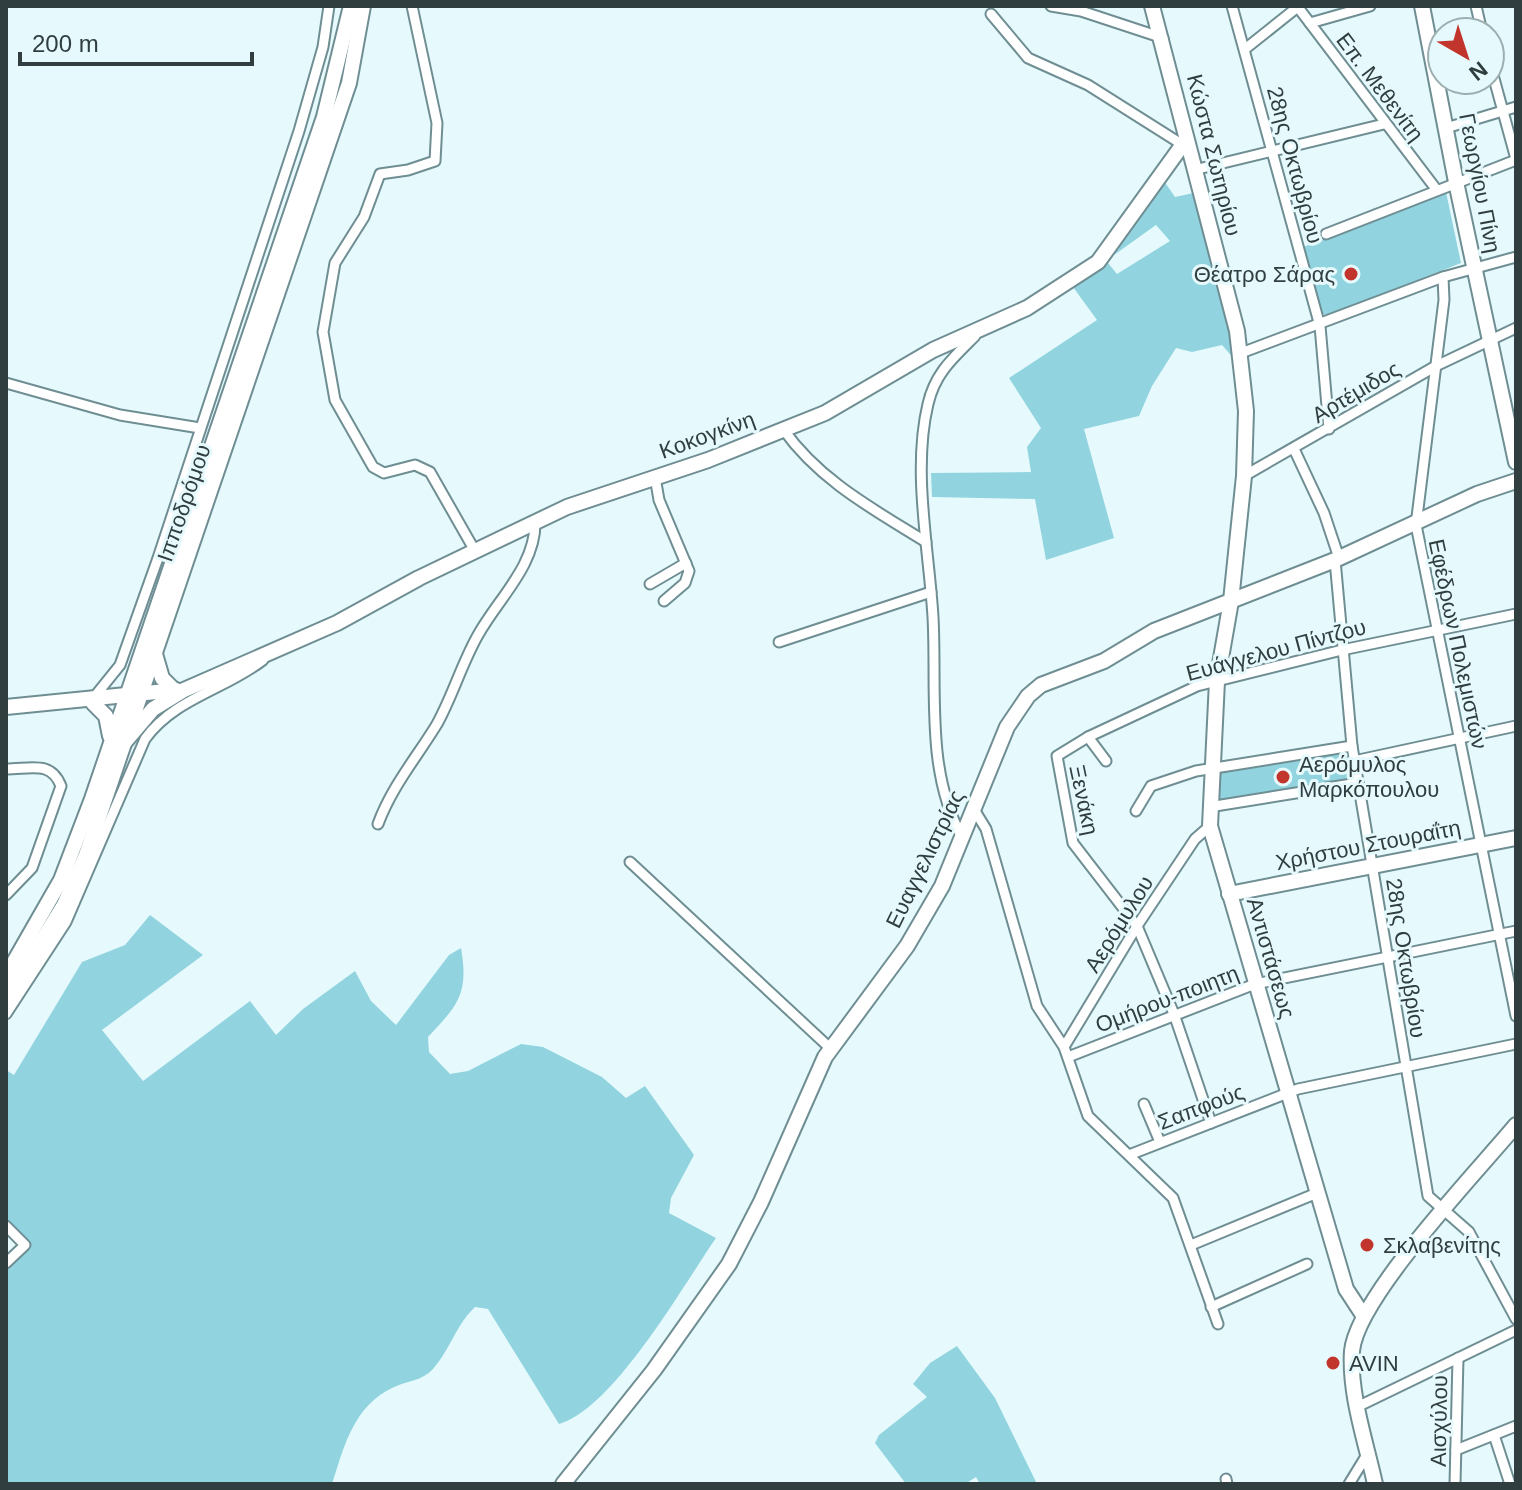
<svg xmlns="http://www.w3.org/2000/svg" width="1522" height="1490" viewBox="0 0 1522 1490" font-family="Helvetica,sans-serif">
<rect width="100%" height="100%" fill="#e6fafd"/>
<g fill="#91d4df">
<polygon points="1164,181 1175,197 1198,192 1235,329 1235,360 1222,345 1192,352 1176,348 1152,386 1139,416 1084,429 1114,538 1046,560 1035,499 932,497 931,473 1031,472 1027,447 1041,428 1009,378 1097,320 1073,287 1108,263 1117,274 1170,241 1156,225 1114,255"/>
<polygon points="1446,192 1461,263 1328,316 1321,313 1303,247"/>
<polygon points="1348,750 1353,781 1218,803 1218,770"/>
<path d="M150,915L203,955L102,1030L143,1081L250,1001L276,1035L303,1009L355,971L371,1001L396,1025L449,955L461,948C469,994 458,1005 428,1037L429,1052L450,1074L468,1071L521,1044L543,1047L602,1077L626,1098L645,1086L694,1155L671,1198L669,1213L716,1238C682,1287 614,1408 559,1424L488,1309L475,1307C456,1325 450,1350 433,1369C422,1381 407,1381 394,1387C354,1405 344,1446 332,1484H6V1267L29,1247L28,1241L6,1221V1070L14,1075L82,962L125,945Z"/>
<polygon points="957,1346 995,1398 1037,1484 980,1484 976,1477 965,1484 906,1484 875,1443 879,1435 927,1397 913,1384 930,1363"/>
</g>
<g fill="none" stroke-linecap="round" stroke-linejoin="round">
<defs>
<g id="street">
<polyline points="412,6 437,123 435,161 408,170 380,174 364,217 335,263 323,332 335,400 373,467 384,473 415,465 430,472 475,551"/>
<polyline points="1051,6 1081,11 1163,38"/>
<polyline points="1232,6 1320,326 1329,429"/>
<polyline points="1297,6 1436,189"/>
<polyline points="1476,6 1482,32"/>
<polyline points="991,14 1028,58 1088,85 1183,145"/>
<polyline points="1310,23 1370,6"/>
<polyline points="1245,49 1299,6"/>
<polyline points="1490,64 1516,159"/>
<polyline points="1446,128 1516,107"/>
<polyline points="1194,170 1384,124"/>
<polyline points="1326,234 1516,160"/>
<polyline points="1443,277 1444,300 1416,525 1516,1016"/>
<polyline points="1241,353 1443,277 1516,257"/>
<polyline points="6,383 120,415 200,428"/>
<path d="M783,429C820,481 873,509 926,542"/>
<polyline points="1294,449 1324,513 1339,558"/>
<polyline points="1244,476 1436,366 1516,328"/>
<polyline points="655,477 659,500 689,571 685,583 664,601"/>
<polyline points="1335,560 1352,746 1428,1196 1469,1232 1516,1319"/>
<polyline points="650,584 686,563"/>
<polyline points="779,642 931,592"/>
<polyline points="95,696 120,665 158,558 299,131 323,47 329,6"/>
<polyline points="1088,737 1106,761"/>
<polyline points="1354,761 1516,726"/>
<path d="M6,769C30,769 51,760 61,786L32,868L6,895"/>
<polyline points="1209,807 1358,783"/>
<polyline points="975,811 986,829 1037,1006 1064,1047 1088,1116 1173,1198 1218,1324"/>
<polyline points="1136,811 1151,786 1196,771 1352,746"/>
<path d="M378,824C392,786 417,757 437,724C453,695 462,663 478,635C498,599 536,565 535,522"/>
<path d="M963,839C925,772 937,691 933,617C929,550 912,470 928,404C935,373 953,358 975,336"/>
<polyline points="630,862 831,1049"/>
<path d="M6,1014L66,922L145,739C175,698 224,690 263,660"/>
<polyline points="1064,1047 1137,926 1195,839 1210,826"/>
<polyline points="1068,1057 1255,984 1516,931"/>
<polyline points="1144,1104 1160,1142"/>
<polyline points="1211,1123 1174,1014 1137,926 1073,843 1057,756 1088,737 1197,686 1342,650 1516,614"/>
<polyline points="1129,1155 1298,1089 1516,1044"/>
<polyline points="6,1226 25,1245 6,1263"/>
<polyline points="1191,1245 1317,1193"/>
<polyline points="1211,1307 1307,1264"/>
<polyline points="1359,1406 1516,1330"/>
<polyline points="1494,1435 1510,1484"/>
<polyline points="1456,1450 1516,1426"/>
<polyline points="1226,1479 1227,1484"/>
<polyline points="1349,1484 1368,1453"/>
<polyline points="1455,1484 1458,1358"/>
</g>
<g id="secondary">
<polyline points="1152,6 1237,331 1246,411 1244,476 1231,601 1217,681 1210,826 1346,1289 1363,1315"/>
<polyline points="1422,6 1456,182 1516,462"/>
<polyline points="155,654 162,678 175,691"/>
<polyline points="93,703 106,716 110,736"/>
<polyline points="6,707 176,690"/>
<polyline points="124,743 153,709 184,690 337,623 419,578 567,507 708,460 825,413 933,350 1027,308 1098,262 1186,140"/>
<polyline points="1229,894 1516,838"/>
<polyline points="6,976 61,880 92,799 324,117 351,6"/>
<polyline points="6,999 64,905 86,855 349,83 363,6"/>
<polyline points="563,1484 654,1370 729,1264 761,1202 825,1057 907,946 942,886 1007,727 1028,696 1041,685 1104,661 1154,631 1335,560 1477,494 1516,481"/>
<path d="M1375,1484C1366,1442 1349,1394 1352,1351C1357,1297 1477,1172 1516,1125"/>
</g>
</defs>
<use href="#street" stroke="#6f8e93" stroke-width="13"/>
<use href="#secondary" stroke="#6f8e93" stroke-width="18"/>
<use href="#street" stroke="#fff" stroke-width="9"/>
<use href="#secondary" stroke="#fff" stroke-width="14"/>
</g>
<g fill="#c2352c" stroke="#e6fafd" stroke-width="3">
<circle cx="1351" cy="274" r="8"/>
<circle cx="1283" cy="777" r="8"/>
<circle cx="1367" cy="1245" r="8"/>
<circle cx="1333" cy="1363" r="8"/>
</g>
<g text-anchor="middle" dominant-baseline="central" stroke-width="6" stroke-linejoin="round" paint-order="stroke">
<g font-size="22" fill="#313e40" stroke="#e6fafd">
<text transform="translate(1380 87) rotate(53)">Επ. Μεθενίτη</text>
<text transform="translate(1214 155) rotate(76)">Κώστα Σωτηρίου</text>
<text transform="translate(1295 165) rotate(75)">28ης Οκτωβρίου</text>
<text transform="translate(1480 183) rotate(79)">Γεωργίου Πίνη</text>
<text transform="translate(1356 392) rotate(-31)">Αρτέμιδος</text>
<text transform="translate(707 435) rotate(-20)">Κοκογκίνη</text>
<text transform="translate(184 503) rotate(-71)">Ιπποδρόμου</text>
<text transform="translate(1458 644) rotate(78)">Εφέδρων Πολεμιστών</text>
<text transform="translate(1276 650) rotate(-15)">Ευάγγελου Πίντζου</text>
<text transform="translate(1084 800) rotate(78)">Ξενάκη</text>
<text transform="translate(1368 845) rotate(-11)">Χρήστου Στουραΐτη</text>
<text transform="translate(925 859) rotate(-64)">Ευαγγελιστρίας</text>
<text transform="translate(1119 924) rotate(-58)">Αερόμυλου</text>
<text transform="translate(1271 958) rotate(74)">Αντιστάσεως</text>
<text transform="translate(1406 958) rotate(81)">28ης Οκτωβρίου</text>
<text transform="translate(1167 999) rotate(-21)">Ομήρου-ποιητη</text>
<text transform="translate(1201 1107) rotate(-21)">Σαπφούς</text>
<text transform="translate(1439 1421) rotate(-89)">Αισχύλου</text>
</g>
<g font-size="22" fill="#313e40" stroke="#e6fafd" text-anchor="start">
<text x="1335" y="274" text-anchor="end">Θέατρο Σάρας</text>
<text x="1299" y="764">Αερόμυλος<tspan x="1299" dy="25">Μαρκόπουλου</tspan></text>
<text x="1383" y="1245">Σκλαβενίτης</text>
<text x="1349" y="1363">AVIN</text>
</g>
</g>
<rect width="1522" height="1490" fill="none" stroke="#313e40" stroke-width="16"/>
<g transform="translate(1466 56) rotate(141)"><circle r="38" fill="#e6fafd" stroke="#9eafb1" stroke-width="2"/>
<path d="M0-6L14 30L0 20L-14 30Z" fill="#c2352c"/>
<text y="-12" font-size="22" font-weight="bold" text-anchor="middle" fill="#313e40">N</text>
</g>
<path d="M20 52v12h232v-12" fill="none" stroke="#313e40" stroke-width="4"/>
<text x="32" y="52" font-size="24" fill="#313e40" stroke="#e6fafd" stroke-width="6" paint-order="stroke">200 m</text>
</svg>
